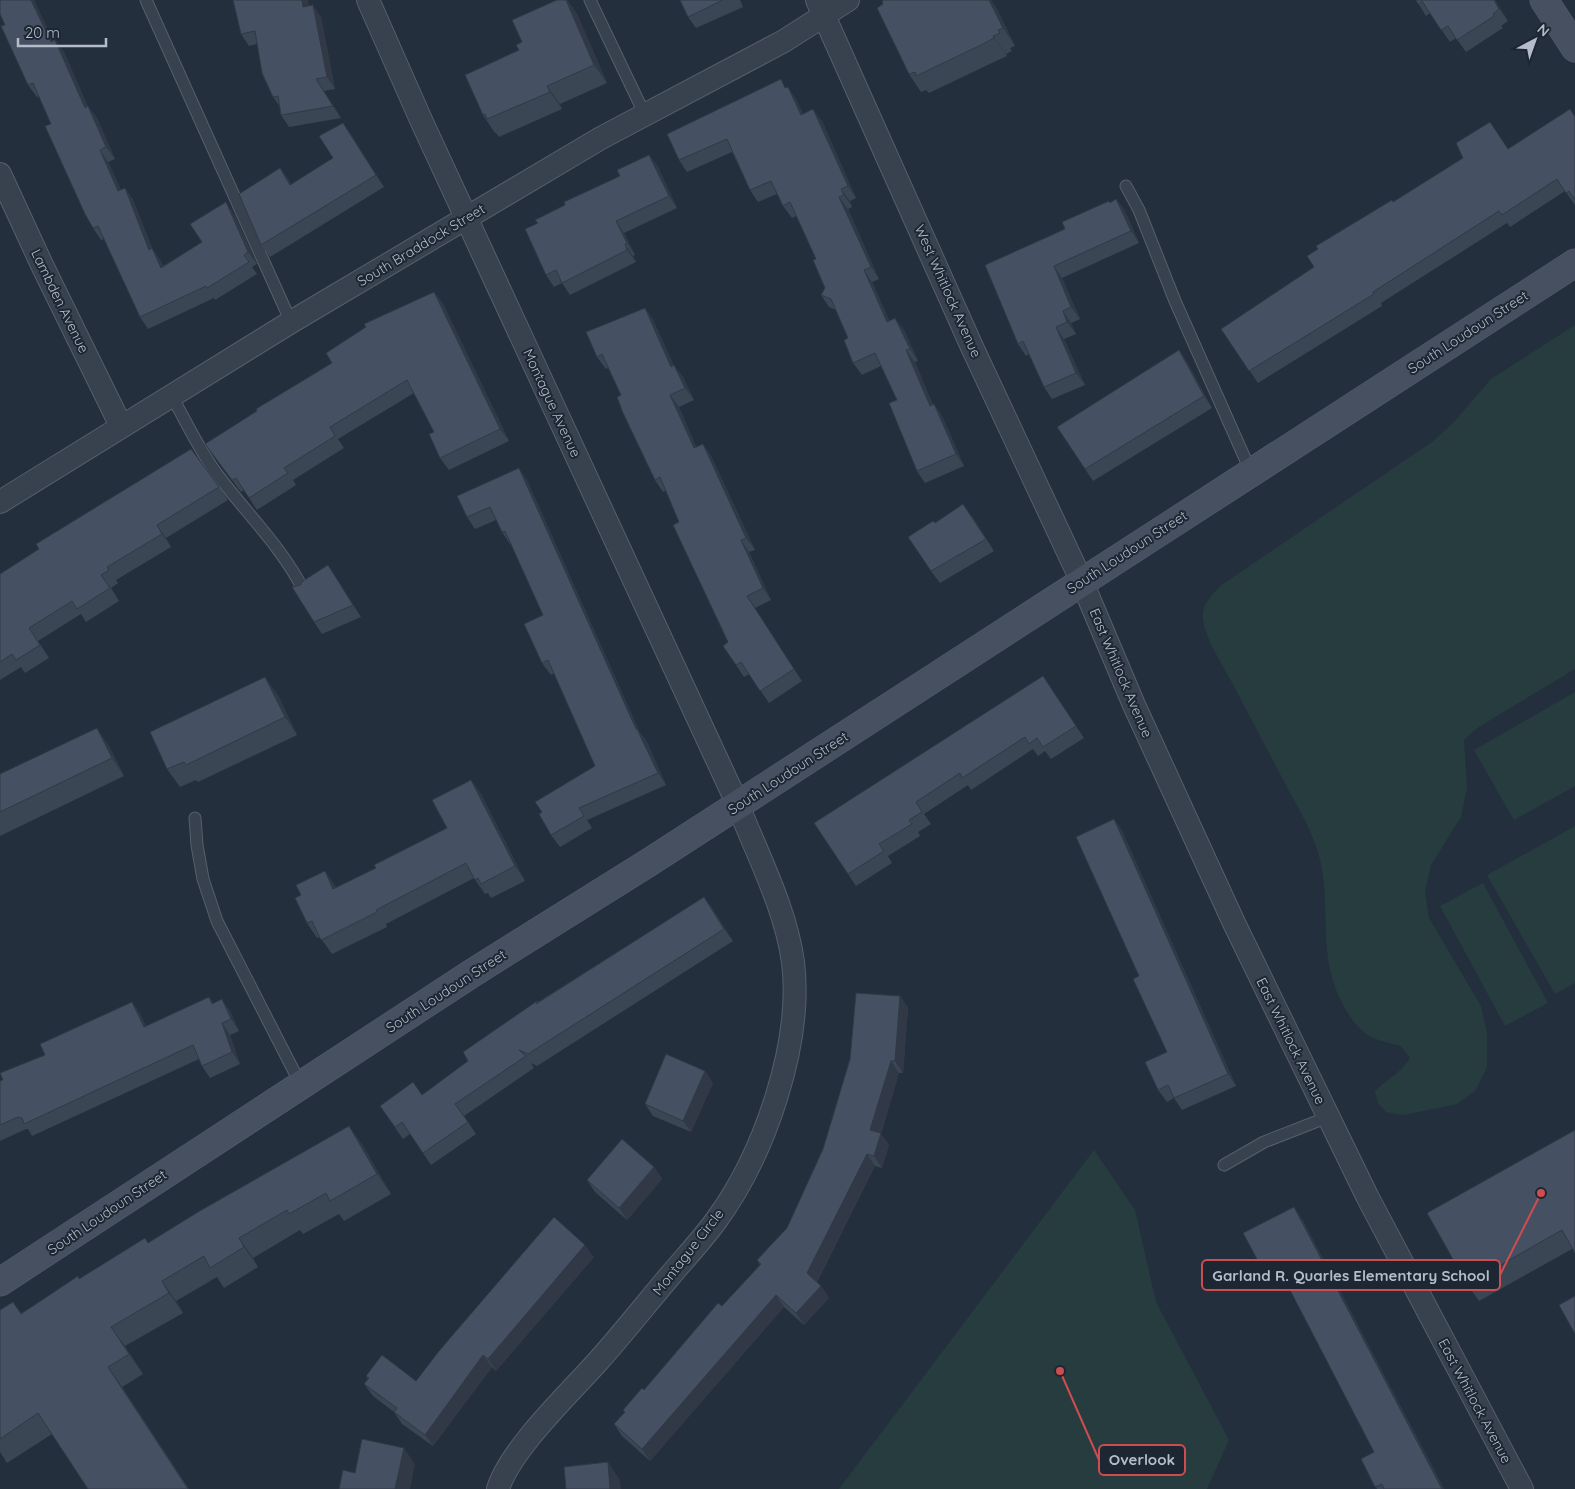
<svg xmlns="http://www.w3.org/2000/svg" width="1575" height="1489" viewBox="0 0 1575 1489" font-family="Quicksand,sans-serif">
<rect width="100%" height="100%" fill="#242f3e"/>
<g fill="#263c3f">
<path d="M1575,325V669L1477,728L1464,740L1467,787L1461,817L1431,865L1425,891L1429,918L1481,1006L1487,1033V1067L1475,1091L1457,1104L1404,1115L1386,1112L1378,1103L1375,1091C1389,1077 1398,1076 1410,1058L1401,1046C1368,1038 1361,1036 1343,1005C1317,956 1331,913 1321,864C1316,838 1301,813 1289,791C1269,753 1249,715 1229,677C1220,661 1204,635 1203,618C1201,605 1212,595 1220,586L1432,442L1454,422L1491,379Z"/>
<polygon points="1575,692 1575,786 1514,820 1474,750"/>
<polygon points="1575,826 1575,983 1555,994 1487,875"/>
<polygon points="1483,883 1548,1003 1505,1026 1440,906"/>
<polygon points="1094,1150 1135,1210 1156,1302 1229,1440 1207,1489 839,1489"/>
</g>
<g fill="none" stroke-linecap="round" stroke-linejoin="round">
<defs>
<g id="lane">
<polyline points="146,0 291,322"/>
<polyline points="590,0 645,115"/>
<polyline points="1126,186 1139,210 1175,301 1251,472"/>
<path d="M171,395C186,421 199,450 217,474C246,513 282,547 304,591"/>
<polyline points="195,818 197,845 203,879 217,921 301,1085"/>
<polyline points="1224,1165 1264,1142 1328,1117"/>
</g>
<g id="street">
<path d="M368,0L421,120L738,805C757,854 786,909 793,962C803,1044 764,1156 715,1222C701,1241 684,1259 669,1277C646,1304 624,1332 600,1359C571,1392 510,1449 498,1489"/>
<polyline points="817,0 972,347 1082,582 1134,705 1234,923 1368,1198 1522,1489"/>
<polyline points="0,174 42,265 121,426"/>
<polyline points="0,502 291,322 601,138 784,41 848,0"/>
</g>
<g id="secondary">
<polyline points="1544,0 1575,48"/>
<polyline points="0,1282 474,972 648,863 1575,263"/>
</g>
</defs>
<use href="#lane" stroke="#565f6c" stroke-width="13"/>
<use href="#street" stroke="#565f6c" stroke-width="24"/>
<use href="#secondary" stroke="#565f6c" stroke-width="29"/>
<use href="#lane" stroke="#38414e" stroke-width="11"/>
<use href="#street" stroke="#38414e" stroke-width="22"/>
<use href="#secondary" stroke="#465061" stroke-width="28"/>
</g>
<g fill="#3b4654">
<polygon points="0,0 34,0 53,41 64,52 88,107 97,118 115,159 108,162 121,190 125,188 133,200 153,250 160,260 163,266 202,242 234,214 257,264 252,267 257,274 215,300 214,298 148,329 140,317 104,239 101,240 93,228 51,124 39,96 37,97 28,85 5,25"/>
<polygon points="557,0 567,0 577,14 607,83 560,104 562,109 499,137 496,133 495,133 483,115 519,50 522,42"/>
<polygon points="680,0 740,0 743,7 696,28 688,17"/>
<polygon points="884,0 991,0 997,9 1015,46 1010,48 1012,51 1006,54 1007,56 994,62 929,93 926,90 921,92 909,74 883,4"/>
<polygon points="1416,0 1495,0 1508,21 1501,26 1503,28 1466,52 1456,38 1450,42 1430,13 1426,16"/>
<polygon points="309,6 321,17 335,89 324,91 341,118 289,127 281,115 280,107 273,97 257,44 249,46 241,34"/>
<polygon points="787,87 796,99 803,114 822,121 856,198 850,201 852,207 848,209 879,279 872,282 889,320 904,330 918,361 915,362 933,405 934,404 942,416 964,466 925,483 917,471 897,400 881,366 862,375 853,363 848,338 836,310 829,307 821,295 825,288 816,259 796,216 792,218 783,206 777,194 758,202 750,190 732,152 687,172 679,160"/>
<polygon points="1570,109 1575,117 1575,205 1565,191 1510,227 1507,223 1381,303 1382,306 1258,383 1221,329 1314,267 1394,202 1508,149"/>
<polygon points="343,123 384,187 270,257 261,245 280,168 291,185 333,158"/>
<polygon points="649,155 658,167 677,208 624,233 635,255 633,256 636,262 570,295 562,283 554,287 546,275 538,223 620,176"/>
<polygon points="1116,199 1125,211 1139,243 1062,278 1080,319 1071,323 1076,334 1064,339 1085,385 1052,399 1044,387 1029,354 1026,356 1018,344 1065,229"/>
<polygon points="434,292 443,304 509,441 449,470 440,458 434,432 414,393 338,439 344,448 293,480 296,485 257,510 244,490 241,492 205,444 332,363"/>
<polygon points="645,308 653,320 674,366 683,377 694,400 679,407 696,447 703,444 711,456 755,550 749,552 771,600 755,608 802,681 769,703 749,674 744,677 723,646 728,642 679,522 666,490 663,492 655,480 621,395 608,368 606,369 597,357"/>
<polygon points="1179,350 1187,362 1212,408 1093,481 1085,469"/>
<polygon points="527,480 640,733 646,740 666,785 587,820 592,828 560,847 551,835 542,812 595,766 554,673 551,675 542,663 543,615 511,544 510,544 502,532 496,520 475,529 467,517"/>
<polygon points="219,487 228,500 166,538 171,547 116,580 118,583 111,588 119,601 86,622 81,614 38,641 49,658 25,673 21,667 0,680 0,574 39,549"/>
<polygon points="972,516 994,551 940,583 931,571 935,523"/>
<polygon points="328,565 361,617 322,634 314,622 300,585"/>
<polygon points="1043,676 1084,738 1051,759 1045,751 1038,756 1033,749 971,790 968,785 924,814 931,824 918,832 920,836 888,856 892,863 856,886 814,823"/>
<polygon points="278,695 297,735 198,782 196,780 180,787 167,769"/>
<polygon points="109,746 124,776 0,836 0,774"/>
<polygon points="471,780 481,794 525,881 491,898 488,893 485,894 474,878 386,924 387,927 332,954 320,937 317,938 307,923 301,895 325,871 336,888 376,868 447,828"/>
<polygon points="1114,819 1122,831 1236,1086 1182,1110 1174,1098 1167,1102 1158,1090 1167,1052 1139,976"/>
<polygon points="704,897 733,941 537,1066 531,1063 534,1068 464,1116 476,1134 431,1165 410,1134 403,1139 380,1106 422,1095 468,1061 537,1001 538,1002"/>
<polygon points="900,996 908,1008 903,1073 899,1073 881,1134 889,1145 882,1168 875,1166 817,1282 821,1286 829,1298 804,1325 784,1307 650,1461 622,1436 614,1424 625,1412 623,1410 644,1390 760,1265 757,1260 787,1228"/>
<polygon points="209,997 213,1003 230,1011 239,1031 230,1035 240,1064 210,1078 202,1066 199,1059 32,1136 28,1129 26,1129 0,1141 0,1081 45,1055 132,1002 140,1014 146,1026"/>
<polygon points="705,1071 713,1083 691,1132 653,1116 645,1104"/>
<polygon points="349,1126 363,1146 391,1194 344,1221 339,1214 303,1234 300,1230 253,1258 258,1267 224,1288 217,1277 176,1301 183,1313 125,1346 143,1374 122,1387 189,1489 88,1489 52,1434 7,1463 0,1452 0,1310 13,1302 21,1313 79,1279 149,1243"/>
<polygon points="1575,1130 1572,1249 1479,1301 1467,1284"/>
<polygon points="654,1167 662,1179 627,1220 595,1192 587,1180"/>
<polygon points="1302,1219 1444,1489 1377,1489 1361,1459 1374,1452 1283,1276 1271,1282 1263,1270"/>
<polygon points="594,1257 496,1371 492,1367 433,1446 402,1424 394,1412 373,1396 364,1384 368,1379 366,1376 416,1381"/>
</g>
<g fill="#303945">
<polygon points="31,0 34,0 59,54 51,42"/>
<polygon points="302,0 308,0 312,19 303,7"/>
<polygon points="566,0 567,0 577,14 607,83 594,65"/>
<polygon points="987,0 991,0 997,9 1015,46 1003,28"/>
<polygon points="1494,0 1495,0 1508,21 1499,9"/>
<polygon points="313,5 321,17 335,89 327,77"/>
<polygon points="993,36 1006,54 1007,56 994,38"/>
<polygon points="55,40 64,52 94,120 85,108"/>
<polygon points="316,79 324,91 341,118 333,106"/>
<polygon points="547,86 560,104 562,109 550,92"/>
<polygon points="788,87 796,99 809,127 801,115"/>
<polygon points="88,106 97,118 115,159 106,147"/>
<polygon points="813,109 822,121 856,198 848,186"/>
<polygon points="343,123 351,134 384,187 376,175"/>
<polygon points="100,150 108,162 127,203 118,191"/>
<polygon points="649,155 658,167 677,208 669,196"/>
<polygon points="280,168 289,180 298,197 290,185"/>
<polygon points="125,188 133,200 153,250 160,260 169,279 149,250"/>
<polygon points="841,189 850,201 852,207 844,195"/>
<polygon points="839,197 848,209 879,279 871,267"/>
<polygon points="1116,199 1125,211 1139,243 1131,231"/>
<polygon points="226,202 234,214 257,264 248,252"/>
<polygon points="616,221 624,233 635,255 627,243"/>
<polygon points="625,244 633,256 636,262 627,250"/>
<polygon points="1054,266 1062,278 1080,319 1071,307"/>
<polygon points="864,270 872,282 895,333 887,322"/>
<polygon points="434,292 443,304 509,441 500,429"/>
<polygon points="645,308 653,320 680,379 671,367"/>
<polygon points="1063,311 1071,323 1076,334 1067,322"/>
<polygon points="895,318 904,330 918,361 910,349"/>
<polygon points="1056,327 1064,339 1085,385 1076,373"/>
<polygon points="906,350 915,362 938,418 930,406"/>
<polygon points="1179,350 1187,362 1212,408 1204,396"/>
<polygon points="674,365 683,377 694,400 685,388"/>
<polygon points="670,395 679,407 702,460 694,448"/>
<polygon points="934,404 942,416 964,466 956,454"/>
<polygon points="703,444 711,456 755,550 746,538"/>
<polygon points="519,468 527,480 640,733 646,740 666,785 658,773 636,729"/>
<polygon points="157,525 166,538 171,547 162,534"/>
<polygon points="741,540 749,552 771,600 763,588"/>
<polygon points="328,565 336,577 361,617 353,605"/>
<polygon points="747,596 755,608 802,681 794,669"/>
<polygon points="265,677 278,695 297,735 285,717"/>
<polygon points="97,728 109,746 124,776 112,758"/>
<polygon points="471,780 481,794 525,881 515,866"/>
<polygon points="1114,819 1122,831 1236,1086 1228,1074"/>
<polygon points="325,871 335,885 343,903 333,889"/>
<polygon points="704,897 713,909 733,941 724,929"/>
<polygon points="900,996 908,1008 903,1073 895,1061"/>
<polygon points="222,999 230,1011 239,1031 231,1019"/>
<polygon points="132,1002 140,1014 152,1039 144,1027"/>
<polygon points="222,1023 230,1035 240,1064 232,1052"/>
<polygon points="891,1061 899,1073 881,1134 889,1145 882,1168 874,1156 870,1130"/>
<polygon points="705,1071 713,1083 691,1132 683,1121"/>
<polygon points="349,1126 363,1146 391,1194 377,1174"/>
<polygon points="867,1154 875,1166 815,1285 807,1273"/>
<polygon points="654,1167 662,1179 627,1220 619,1208"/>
<polygon points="1294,1207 1302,1219 1444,1489 1442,1489"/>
<polygon points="239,1238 253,1258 258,1267 244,1247"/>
<polygon points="585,1245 594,1257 496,1371 488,1359"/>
<polygon points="162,1281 176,1301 183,1313 169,1293"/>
<polygon points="821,1286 829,1298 804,1325 796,1313"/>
<polygon points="776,1295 784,1307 650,1461 642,1449"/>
<polygon points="111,1327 125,1346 143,1374 129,1354"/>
<polygon points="483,1355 492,1367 433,1446 425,1435"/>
<polygon points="108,1367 122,1387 189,1489 188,1489"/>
<polygon points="404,1448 415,1464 410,1489 395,1489"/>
<polygon points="608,1462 620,1480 621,1489 610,1489"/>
</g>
<g fill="#455162" stroke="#303945">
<polygon points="0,0 31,0 51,42 55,40 85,108 88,106 106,147 100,150 118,191 125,188 149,250 152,248 161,268 202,242 190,224 226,202 248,252 244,255 249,262 207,288 206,286 140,317 98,226 93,228 85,214 45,126 51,124 33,83 28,85 1,26 5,25 0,14"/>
<polygon points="233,0 302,0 303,7 313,5 327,77 316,79 333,106 281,115 278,96 273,97 262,73 255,31 241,34"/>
<polygon points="557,0 566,0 594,65 547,86 550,92 487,119 485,114 483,115 465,75 519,50 516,45 522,42 512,20"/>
<polygon points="680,0 723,0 688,17"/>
<polygon points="884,0 989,0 1003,28 998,30 1000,33 993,36 994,38 981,45 916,76 915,72 909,74 877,8 883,4 882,1"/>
<polygon points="1416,0 1494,0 1499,9 1493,14 1494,16 1457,40 1448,26 1441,30 1422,1 1418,4"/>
<polygon points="781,79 785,88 788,87 801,115 813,109 848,186 841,189 844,195 839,197 871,267 864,270 887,322 895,318 910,349 906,350 930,406 934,404 956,454 917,471 889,403 897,400 875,353 853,363 844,340 848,338 831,299 821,295 825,288 813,260 816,259 790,202 783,206 771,181 750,190 727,139 679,160 667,134"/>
<polygon points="1570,109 1575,117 1575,200 1569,191 1566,193 1557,179 1502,215 1499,211 1373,292 1374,294 1249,371 1221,329 1314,267 1307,256 1318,249 1316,246 1392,200 1393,202 1463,158 1456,143 1490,122 1508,149"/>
<polygon points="343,123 376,175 261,245 239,194 280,168 290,185 333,158 319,136"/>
<polygon points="649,155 669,196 616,221 627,243 625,244 627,250 562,283 556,270 546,275 525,229 538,223 535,220 565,205 564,202 620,176 617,170"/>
<polygon points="1116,199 1131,231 1054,266 1071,307 1063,311 1067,322 1056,327 1076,373 1044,387 1023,341 1018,344 985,265 1065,229 1062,222 1109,201 1110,203"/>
<polygon points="434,292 500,429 440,458 429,434 434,432 407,380 330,427 335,436 284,468 288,473 249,498 236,478 232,480 205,444 257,411 256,409 332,363 326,353 366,327 364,324"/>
<polygon points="645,308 671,367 674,365 685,388 670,395 694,448 703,444 746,538 741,540 763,588 747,596 794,669 760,691 741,662 736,665 723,646 728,642 673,525 679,522 660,477 655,480 623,413 617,397 621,395 602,354 597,357 586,332"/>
<polygon points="1179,350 1204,396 1085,469 1057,427"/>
<polygon points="191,449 219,487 157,525 162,534 107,567 109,570 101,575 110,588 77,609 72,601 29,628 40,645 16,660 12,654 0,662 0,574 39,549 36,544"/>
<polygon points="519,468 636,729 637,729 658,773 579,808 584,816 551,835 539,814 542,812 535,802 595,766 548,660 542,663 524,624 543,615 505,531 502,532 490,507 467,517 457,496"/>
<polygon points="963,504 986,539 931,571 908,537 933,521 935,523"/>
<polygon points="328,565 353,605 314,622 292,587 300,585 303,581"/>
<polygon points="1043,676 1076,726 1043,747 1037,738 1029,744 1025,737 962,778 960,773 916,802 922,812 909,820 912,824 879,844 884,851 848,874 814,823"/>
<polygon points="265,677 285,717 186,765 184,762 167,769 150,732"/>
<polygon points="97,728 112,758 0,812 0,774"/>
<polygon points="471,780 515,866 481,884 478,878 475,880 466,863 376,910 377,912 321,940 312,921 307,923 295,898 301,895 296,885 325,871 333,889 376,868 374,865 447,828 432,800"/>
<polygon points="1114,819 1228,1074 1174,1098 1168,1085 1158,1090 1145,1062 1167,1052 1133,979 1139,976 1076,837"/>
<polygon points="704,897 724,929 528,1054 519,1050 526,1056 455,1104 468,1122 423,1153 402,1122 395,1127 380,1106 413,1082 422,1095 468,1061 463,1052 537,1001 536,1004"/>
<polygon points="856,993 900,996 895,1061 891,1061 870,1130 881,1133 874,1156 867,1154 807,1273 821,1286 796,1313 776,1295 642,1449 614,1424 625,1412 623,1410 642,1388 644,1390 718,1303 722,1306 761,1264 757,1260 787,1228 823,1149 850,1059"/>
<polygon points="209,997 212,1004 222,999 231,1019 222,1023 232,1052 202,1066 193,1045 24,1124 22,1118 18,1117 0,1125 0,1081 3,1080 0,1073 45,1055 40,1044 132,1002 144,1027"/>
<polygon points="666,1054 705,1071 683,1121 645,1104"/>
<polygon points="349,1126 377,1174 330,1201 326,1193 289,1214 287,1210 239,1238 244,1247 210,1268 204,1256 162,1281 169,1293 111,1327 129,1354 108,1367 188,1489 88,1489 38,1413 0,1439 0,1310 13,1302 21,1314 78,1276 79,1279 145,1238 148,1243 198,1212"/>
<polygon points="1575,1130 1575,1253 1562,1230 1467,1284 1427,1213"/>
<polygon points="622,1139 654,1167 619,1208 587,1180"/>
<polygon points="1294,1207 1442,1489 1384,1489 1382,1484 1375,1487 1361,1459 1374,1452 1276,1263 1263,1270 1243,1233"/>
<polygon points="554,1217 585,1245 488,1359 483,1355 425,1435 394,1412 397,1408 364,1384 369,1378 366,1376 382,1355 416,1381 439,1351"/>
<polygon points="1575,1296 1575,1334 1559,1305"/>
<polygon points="362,1439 404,1448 395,1489 339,1489 343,1470 355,1473"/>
<polygon points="608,1462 610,1489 566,1489 564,1467"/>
</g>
<g text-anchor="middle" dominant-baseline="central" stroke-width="4" stroke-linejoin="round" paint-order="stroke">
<g font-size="14" fill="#b4bcc9" stroke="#1d2633">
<text transform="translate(421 245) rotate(-31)">South Braddock Street</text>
<text transform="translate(948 291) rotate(66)">West Whitlock Avenue</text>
<text transform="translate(60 301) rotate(64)">Lambden Avenue</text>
<text transform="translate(1468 332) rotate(-33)">South Loudoun Street</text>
<text transform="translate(552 403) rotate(65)">Montague Avenue</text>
<text transform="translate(1127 552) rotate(-33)">South Loudoun Street</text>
<text transform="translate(1121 673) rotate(67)">East Whitlock Avenue</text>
<text transform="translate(788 773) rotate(-33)">South Loudoun Street</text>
<text transform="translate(446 991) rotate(-33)">South Loudoun Street</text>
<text transform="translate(1291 1041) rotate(64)">East Whitlock Avenue</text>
<text transform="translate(107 1212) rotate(-34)">South Loudoun Street</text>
<text transform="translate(688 1252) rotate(-52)">Montague Circle</text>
<text transform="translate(1475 1401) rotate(62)">East Whitlock Avenue</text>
</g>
</g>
<path fill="none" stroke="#ce4d50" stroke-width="2" d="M1541 1193L1500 1275M1060 1371L1099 1460"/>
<g fill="#ce4d50" stroke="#1d2633" stroke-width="2">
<circle cx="1541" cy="1193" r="5"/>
<circle cx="1060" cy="1371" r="5"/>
</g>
<g fill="#1d2633" stroke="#ce4d50" stroke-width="2">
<rect x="1202" y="1260" width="298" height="30" rx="5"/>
<rect x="1099" y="1445" width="86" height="30" rx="5"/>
</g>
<g font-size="15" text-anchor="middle" font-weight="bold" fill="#b4bcc9">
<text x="1351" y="1281">Garland R. Quarles Elementary School</text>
<text x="1142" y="1465">Overlook</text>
</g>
<g transform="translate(1535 40) rotate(41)" stroke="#1d2633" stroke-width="4" paint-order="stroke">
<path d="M0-4L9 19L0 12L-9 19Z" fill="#b4bcc9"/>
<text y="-8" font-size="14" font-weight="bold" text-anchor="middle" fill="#b4bcc9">N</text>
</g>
<path d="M18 38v8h88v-8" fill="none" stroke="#b4bcc9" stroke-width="2.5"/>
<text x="25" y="38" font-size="15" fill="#b4bcc9" stroke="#1d2633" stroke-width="4" paint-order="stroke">20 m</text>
</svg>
